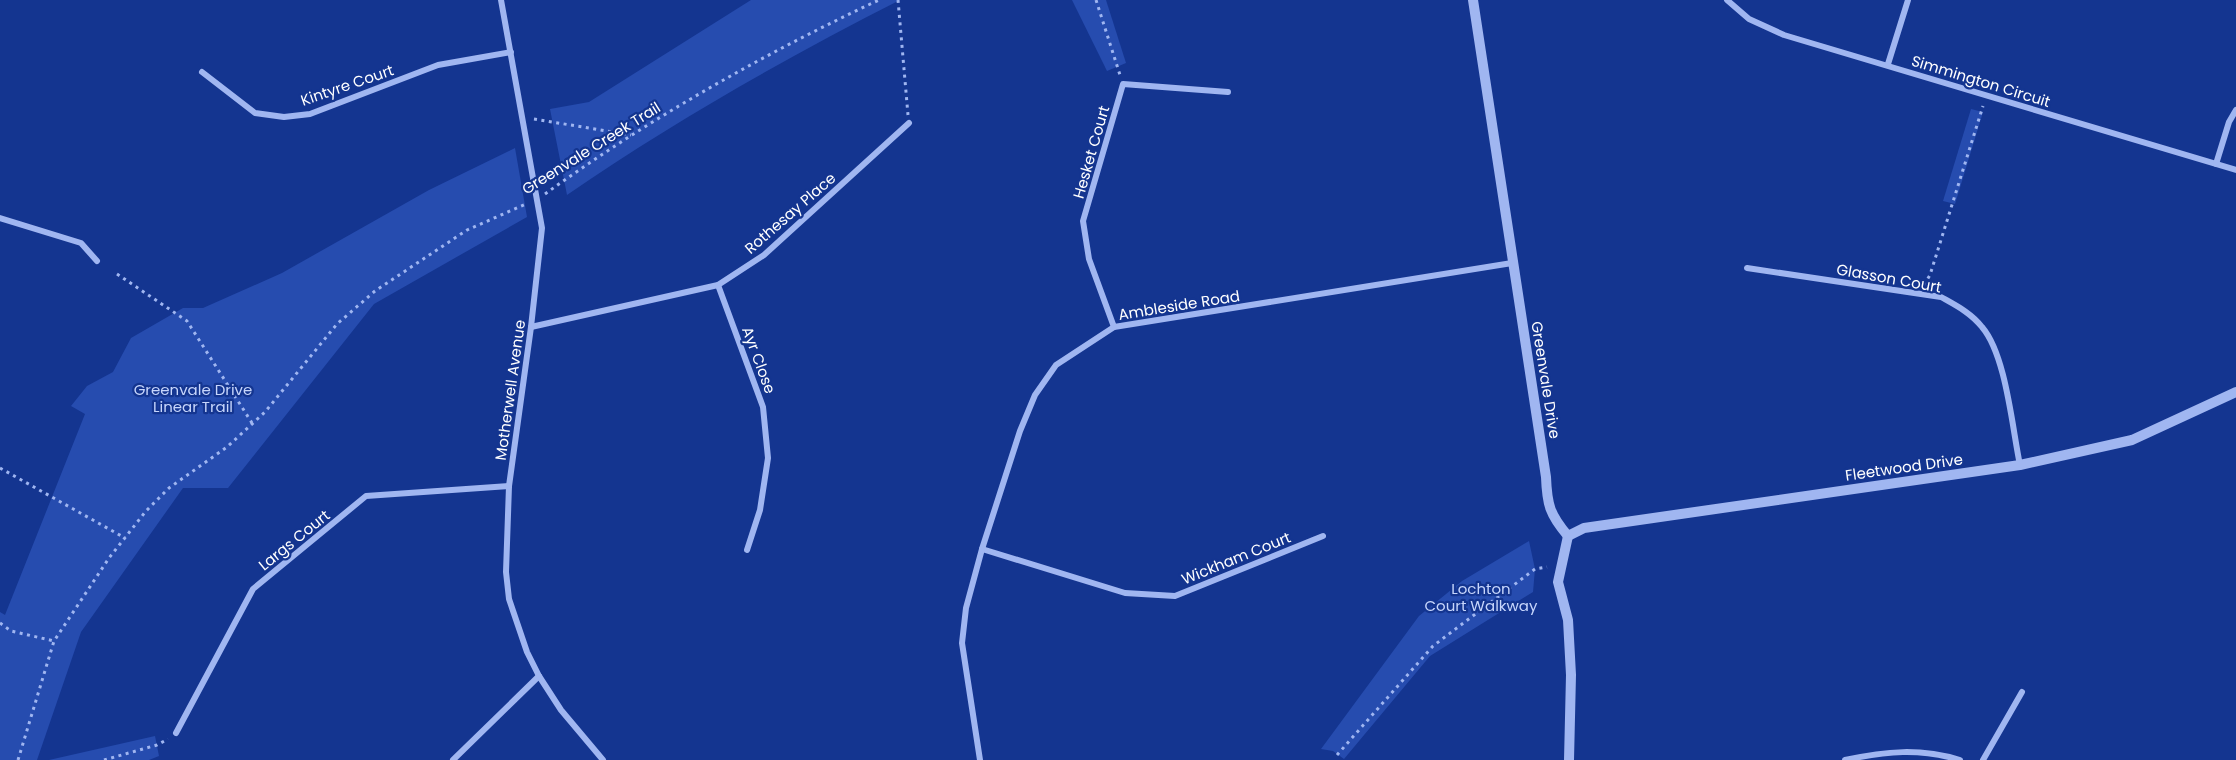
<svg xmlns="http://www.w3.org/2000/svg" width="2236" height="760" viewBox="0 0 2236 760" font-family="Poppins,sans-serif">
<rect width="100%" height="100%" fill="#143590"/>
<g fill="#264caf">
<path d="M751,0H900C786,58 673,122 567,195L550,109L589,102Z"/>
<polygon points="1072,0 1106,0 1126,63 1107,71"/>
<polygon points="1971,109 1983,112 1955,204 1943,201"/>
<polygon points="515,148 527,217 374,304 228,488 183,488 81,632 37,760 0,760 0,612 5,615 85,414 71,406 87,386 113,372 131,338 183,308 203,308 282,273 429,190"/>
<polygon points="1529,541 1535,569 1533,592 1430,656 1344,759 1333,751 1321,749 1419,616 1462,581"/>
<polygon points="155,736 159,756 149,760 49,760"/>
</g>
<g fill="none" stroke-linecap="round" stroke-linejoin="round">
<g stroke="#a0b6f1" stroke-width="3" stroke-dasharray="3 4.5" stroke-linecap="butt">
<polyline points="898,0 908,115"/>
<polyline points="1096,0 1120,75"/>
<polyline points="534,119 631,135"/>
<path d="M545,194C649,119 763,54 879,0"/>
<polyline points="117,274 187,321 252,423"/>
<polyline points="1924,285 1930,275 1983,106"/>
<polyline points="0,468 125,538"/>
<polyline points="0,623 11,631 54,641"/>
<polyline points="1337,755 1433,646 1535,569 1547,567"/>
<polyline points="18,760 54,641 109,558 146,511 169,488 227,447 265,412 337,324 375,291 467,230 526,204"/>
<polyline points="104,760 157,745 168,739"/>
</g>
<g stroke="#a0b6f1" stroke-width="6">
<polyline points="501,0 542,228 531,327 509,486 506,572 509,599 527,652 539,676 561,710 603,760"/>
<polyline points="1727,0 1749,19 1784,35 2236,170"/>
<polyline points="1888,64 1908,0"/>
<polyline points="202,72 255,113 284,117 310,114 438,65 511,52"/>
<polyline points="2216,164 2229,122 2236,110"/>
<polyline points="0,218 81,243 97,261"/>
<path d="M1747,268L1941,297C1957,306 1971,313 1982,327C2006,355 2012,427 2020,465"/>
<polyline points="718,285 763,407 768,458 760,510 747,550"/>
<polyline points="531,327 718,285 764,255 909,123"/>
<polyline points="1114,327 1089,259 1083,221 1123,84 1228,92"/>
<polyline points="982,549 1125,593 1175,596 1323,536"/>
<polyline points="176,733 253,589 366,496 509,486"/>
<polyline points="453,760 539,676"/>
<polyline points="980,760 962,643 966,608 982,549 1020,431 1035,395 1056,365 1114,327 1512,263"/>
<path d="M1845,760C1886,751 1920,748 1960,760"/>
<polyline points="1983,760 2022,692"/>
</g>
<g stroke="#a0b6f1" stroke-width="10">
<path d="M1473,0L1546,477C1547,505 1550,515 1568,536"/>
<polyline points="1568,536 1584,528 2020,465 2132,440 2236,392"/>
<polyline points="1568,536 1558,582 1568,620 1571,675 1569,760"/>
</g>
</g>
<g text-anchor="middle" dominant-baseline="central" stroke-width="4.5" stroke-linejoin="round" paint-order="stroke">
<g font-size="15" fill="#fff" stroke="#143590">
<text transform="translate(1981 81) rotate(17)">Simmington Circuit</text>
<text transform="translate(347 85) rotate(-19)">Kintyre Court</text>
<text transform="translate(591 148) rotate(-32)">Greenvale Creek Trail</text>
<text transform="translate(1091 152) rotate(-74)">Hesket Court</text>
<text transform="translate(790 213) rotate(-41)">Rothesay Place</text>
<text transform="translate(1889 278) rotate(10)">Glasson Court</text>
<text transform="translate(1179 305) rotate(-9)">Ambleside Road</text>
<text transform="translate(759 360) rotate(70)">Ayr Close</text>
<text transform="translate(1546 380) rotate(81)">Greenvale Drive</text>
<text transform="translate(510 390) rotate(-82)">Motherwell Avenue</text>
<text transform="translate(1904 467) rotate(-8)">Fleetwood Drive</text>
<text transform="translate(294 540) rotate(-39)">Largs Court</text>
<text transform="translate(1236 558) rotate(-22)">Wickham Court</text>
</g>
<g font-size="15" fill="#c7d6fc" stroke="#143590">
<text x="193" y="389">Greenvale Drive<tspan x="193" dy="17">Linear Trail</tspan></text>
<text x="1481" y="588">Lochton<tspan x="1481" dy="17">Court Walkway</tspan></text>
</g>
</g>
</svg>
